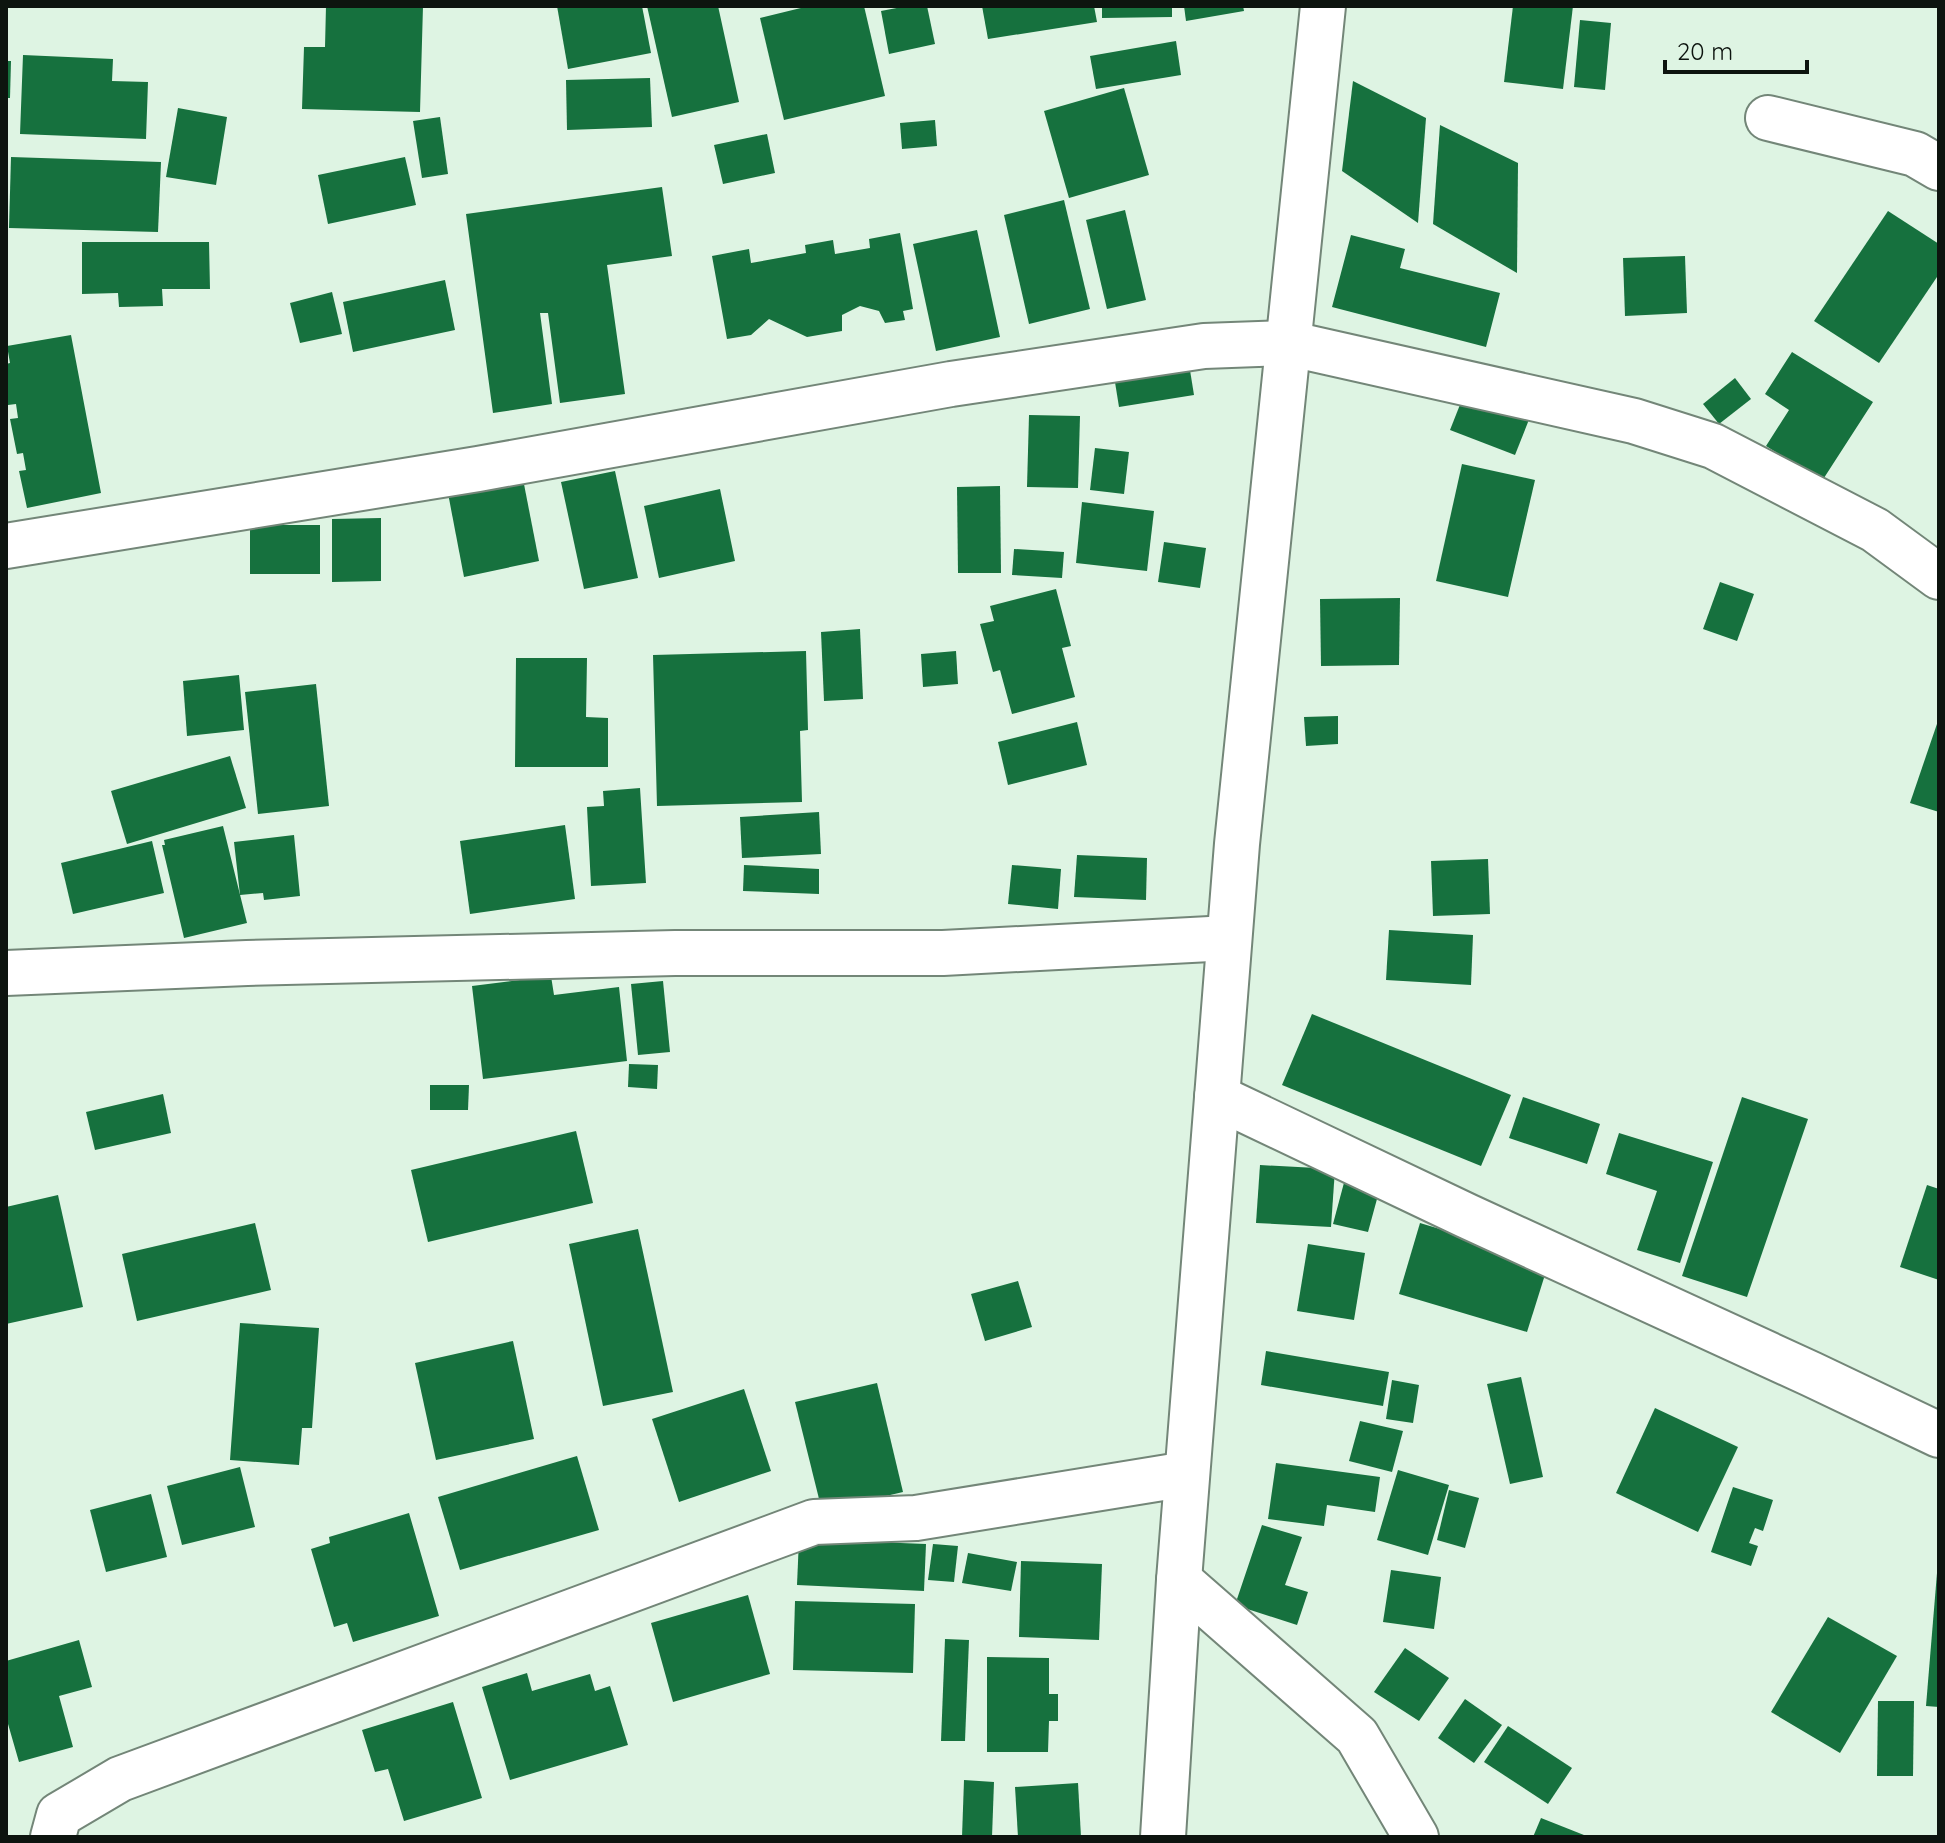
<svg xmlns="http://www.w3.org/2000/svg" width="1945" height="1843" viewBox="0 0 1945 1843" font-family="Quicksand,sans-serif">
<rect width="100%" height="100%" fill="#def4e3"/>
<g fill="#16713e">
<polygon points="326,6 423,6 420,112 302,109 304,47 325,47"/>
<polygon points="557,6 642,6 651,53 568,69"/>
<polygon points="647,6 718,6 739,102 672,117"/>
<polygon points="809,6 864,6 885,96 784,120 760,18"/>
<polygon points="907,6 927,6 935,44 889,54 881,11"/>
<polygon points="982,6 1094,6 1097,22 988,39"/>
<polygon points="1102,6 1172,6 1172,17 1102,18"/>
<polygon points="1184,6 1243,6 1244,11 1186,21"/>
<polygon points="1513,6 1573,6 1563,89 1504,82"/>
<polygon points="1580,20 1611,23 1605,90 1574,87"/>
<polygon points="1176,41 1181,75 1096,89 1090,56"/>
<polygon points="23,55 113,59 112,81 148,82 146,139 20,134"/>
<polygon points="6,61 11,61 10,98 6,98"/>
<polygon points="650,78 652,127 567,130 566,80"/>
<polygon points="1353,81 1426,118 1418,223 1342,171"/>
<polygon points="1124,88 1149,175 1069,198 1044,111"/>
<polygon points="178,108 227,117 216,185 166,177"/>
<polygon points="440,117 448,174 422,178 413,121"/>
<polygon points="935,120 937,146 902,149 900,123"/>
<polygon points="1440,125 1518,163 1517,273 1433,224"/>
<polygon points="767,134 775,173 723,184 714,145"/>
<polygon points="11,157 161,162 158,232 9,228"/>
<polygon points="405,157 416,205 328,224 318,175"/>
<polygon points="662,187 672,256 607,265 625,394 560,403 548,313 540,313 552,404 493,413 466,214"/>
<polygon points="1064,200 1090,309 1029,324 1004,215"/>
<polygon points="1125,210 1146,300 1107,309 1086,220"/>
<polygon points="1888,211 1939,244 1939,274 1879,363 1814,321"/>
<polygon points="977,230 1000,337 936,351 913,244"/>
<polygon points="900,233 913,309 903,311 905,320 885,323 879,311 860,306 842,315 842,331 807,337 769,319 751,335 727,339 712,256 749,249 751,263 806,253 805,245 833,240 835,254 870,248 869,239"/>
<polygon points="1351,235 1405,249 1400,268 1500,293 1486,347 1332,307"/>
<polygon points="82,242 209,242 210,289 162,289 163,306 119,307 118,293 82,294"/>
<polygon points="1685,256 1687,313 1625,316 1623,258"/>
<polygon points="445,280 455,330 353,352 343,302"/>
<polygon points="332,292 342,334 300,343 290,303"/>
<polygon points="71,335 101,493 27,508 19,471 26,470 23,453 17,454 10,419 18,418 16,404 8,405 6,397 6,364 10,363 7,346"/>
<polygon points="1792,352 1873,402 1822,481 1766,446 1789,410 1765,394"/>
<polygon points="1189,364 1194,395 1119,407 1114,376"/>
<polygon points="1735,378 1751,399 1719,424 1703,404"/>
<polygon points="1465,392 1530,417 1515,455 1450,430"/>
<polygon points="1029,415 1080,416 1078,488 1027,487"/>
<polygon points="1095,448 1129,452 1124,494 1090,490"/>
<polygon points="1462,464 1535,480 1508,597 1436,581"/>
<polygon points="615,471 638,578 584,589 561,482"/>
<polygon points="522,474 539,561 464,577 447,488"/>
<polygon points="1000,486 1001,573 958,573 957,487"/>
<polygon points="720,489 735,561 659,578 644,506"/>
<polygon points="1082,502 1154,511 1147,571 1076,563"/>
<polygon points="381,518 381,581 332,582 332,519"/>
<rect x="250" y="525" width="70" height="49"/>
<polygon points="1164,542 1206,548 1200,588 1158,582"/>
<polygon points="1014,549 1064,552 1062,578 1012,575"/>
<polygon points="1720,582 1754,594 1737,641 1703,629"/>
<polygon points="1056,589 1071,646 1062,648 1075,697 1012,714 1000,670 993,672 980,624 994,621 990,606"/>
<polygon points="1400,598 1399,665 1321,666 1320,599"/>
<polygon points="860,629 863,699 824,701 821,632"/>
<polygon points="806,651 808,730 800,731 802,802 657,806 653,655"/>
<polygon points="956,651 958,684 923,687 921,654"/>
<polygon points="516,658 587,658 586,717 608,718 608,767 515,767"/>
<polygon points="239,675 244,730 187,736 183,681"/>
<polygon points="316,684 329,806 258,814 245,692"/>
<polygon points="1338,716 1338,744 1306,746 1304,717"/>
<polygon points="1939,718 1939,812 1910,803"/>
<polygon points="1077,722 1087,765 1008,785 998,742"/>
<polygon points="230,756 246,808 127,844 111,791"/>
<polygon points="640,788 646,883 591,886 587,807 604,806 603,791"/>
<polygon points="819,812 821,854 742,858 740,817"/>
<polygon points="565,825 575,899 470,914 460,841"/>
<polygon points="223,826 247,923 184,938 162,845 165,845 164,840"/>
<polygon points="294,835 300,896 264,900 263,893 240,895 234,842"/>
<polygon points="152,841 164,893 73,914 61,863"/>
<polygon points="1077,855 1147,858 1146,900 1074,897"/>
<polygon points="1488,859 1490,914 1433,916 1431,861"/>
<polygon points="744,865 819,869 819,894 743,891"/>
<polygon points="1012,865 1061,869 1058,909 1008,904"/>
<polygon points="1389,930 1473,935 1471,985 1386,980"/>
<polygon points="551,976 554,995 619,987 627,1061 483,1079 472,986"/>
<polygon points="663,981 670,1052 638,1055 631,984"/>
<polygon points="1312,1014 1511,1095 1481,1166 1282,1085"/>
<polygon points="629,1064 658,1065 657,1089 628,1087"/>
<polygon points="430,1085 469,1085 468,1110 430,1110"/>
<polygon points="163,1094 171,1133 95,1150 86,1112"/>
<polygon points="1523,1097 1600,1124 1587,1164 1509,1138"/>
<polygon points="1742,1097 1808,1119 1747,1297 1682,1276"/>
<polygon points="576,1131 593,1203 428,1242 411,1170"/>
<polygon points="1619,1133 1713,1162 1680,1263 1637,1250 1657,1191 1606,1174"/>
<polygon points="1260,1165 1335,1169 1331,1227 1256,1223"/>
<polygon points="1345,1179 1380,1188 1368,1232 1333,1224"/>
<polygon points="1927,1185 1939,1189 1939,1280 1900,1267"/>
<polygon points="58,1195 83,1307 6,1324 6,1207"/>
<polygon points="255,1223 271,1290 137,1321 122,1254"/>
<polygon points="1420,1223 1549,1262 1527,1332 1399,1294"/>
<polygon points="638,1229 673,1392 603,1406 569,1244"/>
<polygon points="1308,1244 1365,1253 1354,1320 1297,1311"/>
<polygon points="1018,1281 1032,1327 985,1341 971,1294"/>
<polygon points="240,1323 319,1328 312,1428 302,1428 299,1465 230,1460"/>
<polygon points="513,1341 534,1439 436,1460 415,1363"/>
<polygon points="1266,1351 1389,1372 1383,1406 1261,1385"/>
<polygon points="1521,1377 1543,1477 1510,1484 1487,1384"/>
<polygon points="1392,1380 1419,1385 1413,1423 1386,1419"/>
<polygon points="877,1383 903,1492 822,1511 795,1402"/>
<polygon points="744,1389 771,1471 679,1502 652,1419"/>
<polygon points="1655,1408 1738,1447 1698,1532 1616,1493"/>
<polygon points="1360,1421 1403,1431 1392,1472 1349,1461"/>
<polygon points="577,1456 599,1530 460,1570 438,1497"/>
<polygon points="1276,1463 1380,1477 1375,1512 1327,1505 1324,1526 1268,1519"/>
<polygon points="240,1467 255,1527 182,1545 167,1486"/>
<polygon points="1398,1470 1449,1485 1428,1555 1377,1540"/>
<polygon points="1733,1487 1773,1500 1763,1531 1755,1528 1749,1543 1758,1546 1751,1566 1711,1552"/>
<polygon points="1449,1490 1479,1498 1465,1548 1437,1540"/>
<polygon points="151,1494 167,1557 106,1572 90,1510"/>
<polygon points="409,1513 439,1616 353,1642 347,1623 334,1627 311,1549 330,1543 329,1537"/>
<polygon points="1262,1525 1302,1537 1285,1585 1308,1592 1297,1625 1235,1605"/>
<polygon points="799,1539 926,1544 924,1591 797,1585"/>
<polygon points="933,1544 958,1546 954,1582 928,1580"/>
<polygon points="968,1553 1017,1562 1011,1591 962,1583"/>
<polygon points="1021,1561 1102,1564 1099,1640 1019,1637"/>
<polygon points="1391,1570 1441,1577 1434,1629 1383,1622"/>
<polygon points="1937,1573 1939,1573 1939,1707 1926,1706"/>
<polygon points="748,1595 770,1674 673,1702 651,1623"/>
<polygon points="795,1601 915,1604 913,1673 793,1670"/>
<polygon points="1828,1617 1897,1656 1840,1753 1771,1712"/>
<polygon points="945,1639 969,1640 965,1741 941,1741"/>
<polygon points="79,1640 92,1687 59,1696 73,1747 19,1762 6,1717 6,1661"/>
<polygon points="1405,1648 1449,1678 1419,1721 1374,1692"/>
<polygon points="987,1657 1049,1658 1049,1694 1058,1694 1058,1721 1049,1721 1048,1752 987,1752"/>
<polygon points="527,1673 532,1691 590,1674 595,1691 610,1686 628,1745 510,1780 482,1687"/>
<polygon points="1465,1699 1502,1725 1474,1763 1438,1738"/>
<polygon points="1878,1701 1914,1701 1913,1776 1877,1776"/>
<polygon points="453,1702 482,1798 404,1821 388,1769 375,1772 362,1730"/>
<polygon points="1508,1726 1572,1768 1548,1804 1484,1762"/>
<polygon points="964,1780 994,1782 992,1837 962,1837"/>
<polygon points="1078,1783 1081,1837 1018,1837 1015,1787"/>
<polygon points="1541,1818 1589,1837 1533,1837"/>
</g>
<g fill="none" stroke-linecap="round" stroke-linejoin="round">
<defs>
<g id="minor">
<polyline points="1768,118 1915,154 1939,168"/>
<polyline points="6,546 478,469 951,384 1204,346 1287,343 1634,421 1713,446 1875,530 1939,577"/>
<polyline points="6,973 247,963 675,953 943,953 1229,938"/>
<polyline points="1217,1097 1467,1216 1811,1374 1939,1435"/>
<polyline points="1179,1580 1357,1736 1416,1837"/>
<polyline points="53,1837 59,1815 120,1779 814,1522 916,1518 1187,1474"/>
<polyline points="1163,1837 1179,1580 1237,844 1323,6"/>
</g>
</defs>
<use href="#minor" stroke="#738678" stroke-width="48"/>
<use href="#minor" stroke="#fff" stroke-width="44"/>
</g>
<rect width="1945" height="1843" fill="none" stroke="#0d140f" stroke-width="16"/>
<path d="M1665 60v12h142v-12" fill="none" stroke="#0d140f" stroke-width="4"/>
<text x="1677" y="60" font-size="24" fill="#0d140f" stroke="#def4e3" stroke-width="6" paint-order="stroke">20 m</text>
</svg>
